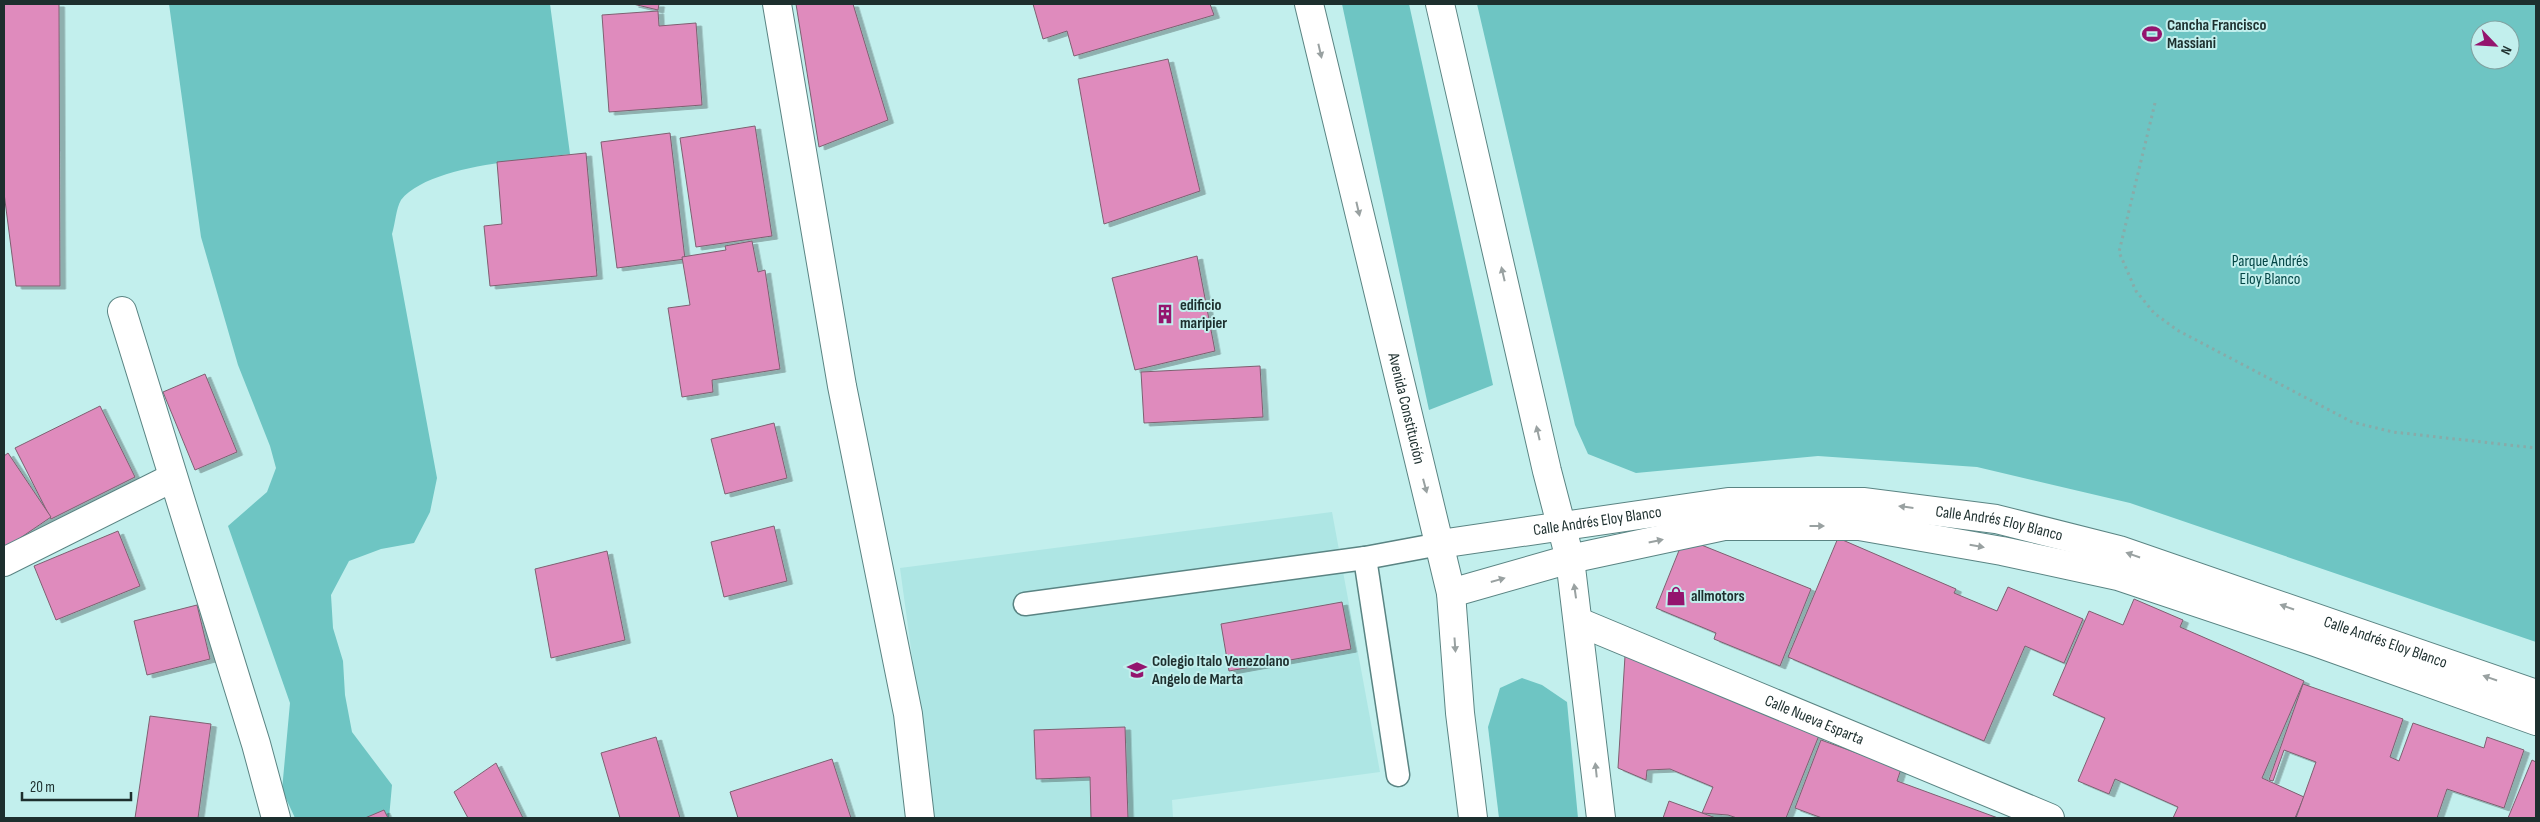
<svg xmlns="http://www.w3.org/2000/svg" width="2540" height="822" viewBox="0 0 2540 822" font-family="'Sofia Sans Condensed',sans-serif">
<defs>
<filter id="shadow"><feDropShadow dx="5.5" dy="3" stdDeviation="0" flood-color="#0004"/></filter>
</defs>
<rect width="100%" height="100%" fill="#c2efed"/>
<polygon fill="#aee6e4" points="1332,512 1380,772 1172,800 1173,818 934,818 900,568"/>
<g fill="#6ec5c3" fill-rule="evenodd">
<path d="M169,4H550L570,154C527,160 429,165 401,200C396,208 395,225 392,234L437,478L430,512L414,543L381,549L349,561L331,595L333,628L343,661L345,695L352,732L392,785L389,818H295L282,790L290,703L228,526L267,492L276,468L270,446L238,365L201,237Z"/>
<polygon points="1342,4 1409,4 1493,385 1429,410"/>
<path d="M1477,4H2536V642L2130,503L1977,467L1818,456L1636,473L1588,454L1575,425ZM2480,30H2510V60H2480Z"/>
<polygon points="1522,678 1542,685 1567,702 1578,818 1499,818 1488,727 1500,688"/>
</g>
<g fill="#df8bbd" stroke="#7e6071" filter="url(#shadow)">
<polygon points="4,4 59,4 60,286 16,286 4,193"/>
<polygon points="633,4 659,4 658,10"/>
<polygon points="796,4 853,4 888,120 819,147"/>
<polygon points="1033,4 1210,4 1214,15 1074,56 1067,31 1043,39"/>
<polygon points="658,11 659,26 696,23 702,105 609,112 602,15"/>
<polygon points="1168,59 1200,191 1104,224 1078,79"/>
<polygon points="755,126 772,236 696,247 680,138"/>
<polygon points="670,133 685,259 617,268 601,142"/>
<polygon points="586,153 597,276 490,286 484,226 502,224 497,162"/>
<polygon points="752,241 758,272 765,270 780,369 712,380 713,392 682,397 668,308 690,305 682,257 726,250 725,246"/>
<polygon points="1197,256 1215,351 1135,370 1112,278"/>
<polygon points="1260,366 1263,417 1144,423 1141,372"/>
<polygon points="205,374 237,452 195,470 163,392"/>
<polygon points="100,406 135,477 51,519 15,448"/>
<polygon points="774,423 787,478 725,494 711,439"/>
<polygon points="8,453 51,517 4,549 4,456"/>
<polygon points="774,526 787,581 724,597 711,542"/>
<polygon points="118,531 140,586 56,620 34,566"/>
<polygon points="1684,538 1811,589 1780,666 1714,639 1716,633 1656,608"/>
<polygon points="1838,538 1956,589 1954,593 1997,611 2008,587 2083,619 2064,663 2025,646 1984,741 1788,657"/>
<polygon points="607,551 625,640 551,658 535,569"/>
<polygon points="2134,599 2183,620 2180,627 2304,681 2262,778 2304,797 2295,818 2173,818 2178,807 2115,779 2109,794 2078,781 2105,718 2053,695 2089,611 2123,625"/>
<polygon points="1342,602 1351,649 1229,671 1221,624"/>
<polygon points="197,605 210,659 147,675 134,621"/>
<polygon points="1625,656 1820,733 1786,818 1737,818 1728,815 1702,813 1713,787 1670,769 1647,770 1646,780 1618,768"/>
<polygon points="2303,684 2403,719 2390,757 2399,761 2413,723 2484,748 2487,737 2524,750 2504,808 2447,789 2437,818 2296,818 2316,762 2284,750 2273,781 2269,780"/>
<polygon points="150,716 211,724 198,818 135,818"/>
<polygon points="1125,727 1128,818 1091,818 1090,777 1036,779 1034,730"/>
<polygon points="656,737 680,818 620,818 601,753"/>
<polygon points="1821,740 1901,769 1897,781 1998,818 1822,818 1795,808"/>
<polygon points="832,759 851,818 738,818 730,792"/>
<polygon points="2532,760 2536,762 2536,818 2508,818"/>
<polygon points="496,763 523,818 468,818 454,792"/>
<polygon points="1669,801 1716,818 1663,818"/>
<polygon points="384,810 388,818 365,818"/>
</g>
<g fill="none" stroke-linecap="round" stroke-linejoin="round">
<defs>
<g id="service">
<polyline points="1365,558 1398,775"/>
<polyline points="1025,604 1365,558 1440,544"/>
</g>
<g id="minor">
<polyline points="777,4 842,386 908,714 920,818"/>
<polyline points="122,311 256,744 276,818"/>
<path id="s1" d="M1440,544L1728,502H1863L1996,519L2119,550L2536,694"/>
<polyline points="4,562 172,478"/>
<polyline points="1451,593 1570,559 1724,526 1859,526 2002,551 2118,576 2315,642 2536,721"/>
<path id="s2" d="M1579,622L2050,818"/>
</g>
<g id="secondary">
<path id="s3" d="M1309,4L1451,593L1460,713L1473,818"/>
<polyline points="1440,4 1547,471 1570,559 1601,818"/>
</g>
</defs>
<use href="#service" stroke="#5a8483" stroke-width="25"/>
<use href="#minor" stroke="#5a8483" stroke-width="30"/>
<use href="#secondary" stroke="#5a8483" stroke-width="30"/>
<polyline stroke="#88aba9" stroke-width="3" stroke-dasharray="2.5 4" stroke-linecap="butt" points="2155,103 2119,252 2136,291 2154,313 2177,330 2352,422 2393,432 2536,448"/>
<use href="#service" stroke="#fff" stroke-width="22"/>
<use href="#minor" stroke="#fff" stroke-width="28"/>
<use href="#secondary" stroke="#fff" stroke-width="28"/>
</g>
<defs><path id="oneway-solid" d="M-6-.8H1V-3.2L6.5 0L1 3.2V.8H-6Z" transform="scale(1.25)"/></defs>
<g fill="#99a1a1">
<use href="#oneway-solid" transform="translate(1320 51) rotate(77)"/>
<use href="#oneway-solid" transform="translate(1358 209) rotate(77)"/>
<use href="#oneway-solid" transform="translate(1503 274) rotate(-103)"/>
<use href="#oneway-solid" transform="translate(1538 433) rotate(-103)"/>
<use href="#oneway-solid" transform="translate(1425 486) rotate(75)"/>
<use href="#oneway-solid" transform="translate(1906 507) rotate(-173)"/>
<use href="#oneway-solid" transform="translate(1817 526)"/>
<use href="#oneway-solid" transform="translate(1656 541) rotate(-12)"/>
<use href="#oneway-solid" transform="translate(1977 546) rotate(10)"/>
<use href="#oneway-solid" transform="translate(2133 555) rotate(-161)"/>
<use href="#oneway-solid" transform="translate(1498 580) rotate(-16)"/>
<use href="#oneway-solid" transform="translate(1575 591) rotate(-98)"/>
<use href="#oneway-solid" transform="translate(2287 607) rotate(-161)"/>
<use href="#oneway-solid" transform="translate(1455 645) rotate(86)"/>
<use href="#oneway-solid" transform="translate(2490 678) rotate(-161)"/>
<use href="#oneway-solid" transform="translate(1596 770) rotate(-96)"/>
</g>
<defs>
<symbol id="stadium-bare" viewBox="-9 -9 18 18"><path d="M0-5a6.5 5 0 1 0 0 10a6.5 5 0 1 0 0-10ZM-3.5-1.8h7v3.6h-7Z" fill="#94146e" stroke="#c2efed" stroke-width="2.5" paint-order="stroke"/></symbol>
<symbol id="building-bare" viewBox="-9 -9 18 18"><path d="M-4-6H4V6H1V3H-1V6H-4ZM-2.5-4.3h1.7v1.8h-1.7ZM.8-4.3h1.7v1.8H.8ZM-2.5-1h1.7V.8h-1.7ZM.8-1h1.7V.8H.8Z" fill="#94146e" stroke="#c2efed" stroke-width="2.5" paint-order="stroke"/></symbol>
<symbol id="shop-bare" viewBox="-9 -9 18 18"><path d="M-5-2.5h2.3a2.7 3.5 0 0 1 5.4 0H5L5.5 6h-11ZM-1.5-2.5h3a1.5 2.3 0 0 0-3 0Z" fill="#94146e" stroke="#c2efed" stroke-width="2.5" paint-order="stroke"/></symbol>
<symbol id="school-bare" viewBox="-9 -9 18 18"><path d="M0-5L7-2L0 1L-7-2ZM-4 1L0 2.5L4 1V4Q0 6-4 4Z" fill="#94146e" stroke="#c2efed" stroke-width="2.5" paint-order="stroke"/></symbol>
</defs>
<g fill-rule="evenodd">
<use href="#stadium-bare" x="2138" y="20" width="28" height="28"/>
<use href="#building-bare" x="1151" y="300" width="28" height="28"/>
<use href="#shop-bare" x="1662" y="582" width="28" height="28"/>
<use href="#school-bare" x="1123" y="656" width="28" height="28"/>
</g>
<g text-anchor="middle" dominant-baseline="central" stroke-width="4" stroke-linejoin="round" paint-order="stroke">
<g font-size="16" font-weight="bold" fill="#1d2f2e" stroke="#c2efed" text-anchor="start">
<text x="2167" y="25">Cancha Francisco<tspan x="2167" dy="18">Massiani</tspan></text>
<text x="1180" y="305">edificio<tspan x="1180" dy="18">maripier</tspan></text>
<text x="1691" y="596">allmotors</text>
<text x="1152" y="661">Colegio Italo Venezolano<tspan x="1152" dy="18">Angelo de Marta</tspan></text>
</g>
<g font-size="16" fill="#034545" stroke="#c2efed">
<text x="2270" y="261">Parque Andrés<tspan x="2270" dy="18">Eloy Blanco</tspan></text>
</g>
<g font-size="16" fill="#1d2f2e" stroke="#c2efed">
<text stroke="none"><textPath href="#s3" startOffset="416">Avenida Constitución</textPath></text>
<text stroke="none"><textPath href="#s1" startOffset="159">Calle Andrés Eloy Blanco</textPath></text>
<text stroke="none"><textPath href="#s1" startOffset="564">Calle Andrés Eloy Blanco</textPath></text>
<text stroke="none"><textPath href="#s1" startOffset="969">Calle Andrés Eloy Blanco</textPath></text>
<text stroke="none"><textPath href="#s2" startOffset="255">Calle Nueva Esparta</textPath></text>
</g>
</g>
<rect width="2540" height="822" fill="none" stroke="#1d2f2e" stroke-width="10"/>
<g transform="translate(2495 45) rotate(115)"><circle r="24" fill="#c2efed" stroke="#80a2a1"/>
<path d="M0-4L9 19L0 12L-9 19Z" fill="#94146e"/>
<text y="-8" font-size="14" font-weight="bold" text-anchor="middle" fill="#1d2f2e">N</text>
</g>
<path d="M22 792v8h109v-8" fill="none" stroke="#1d2f2e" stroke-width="2.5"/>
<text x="30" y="792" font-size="15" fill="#1d2f2e" stroke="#c2efed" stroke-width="4" paint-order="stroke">20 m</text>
</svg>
